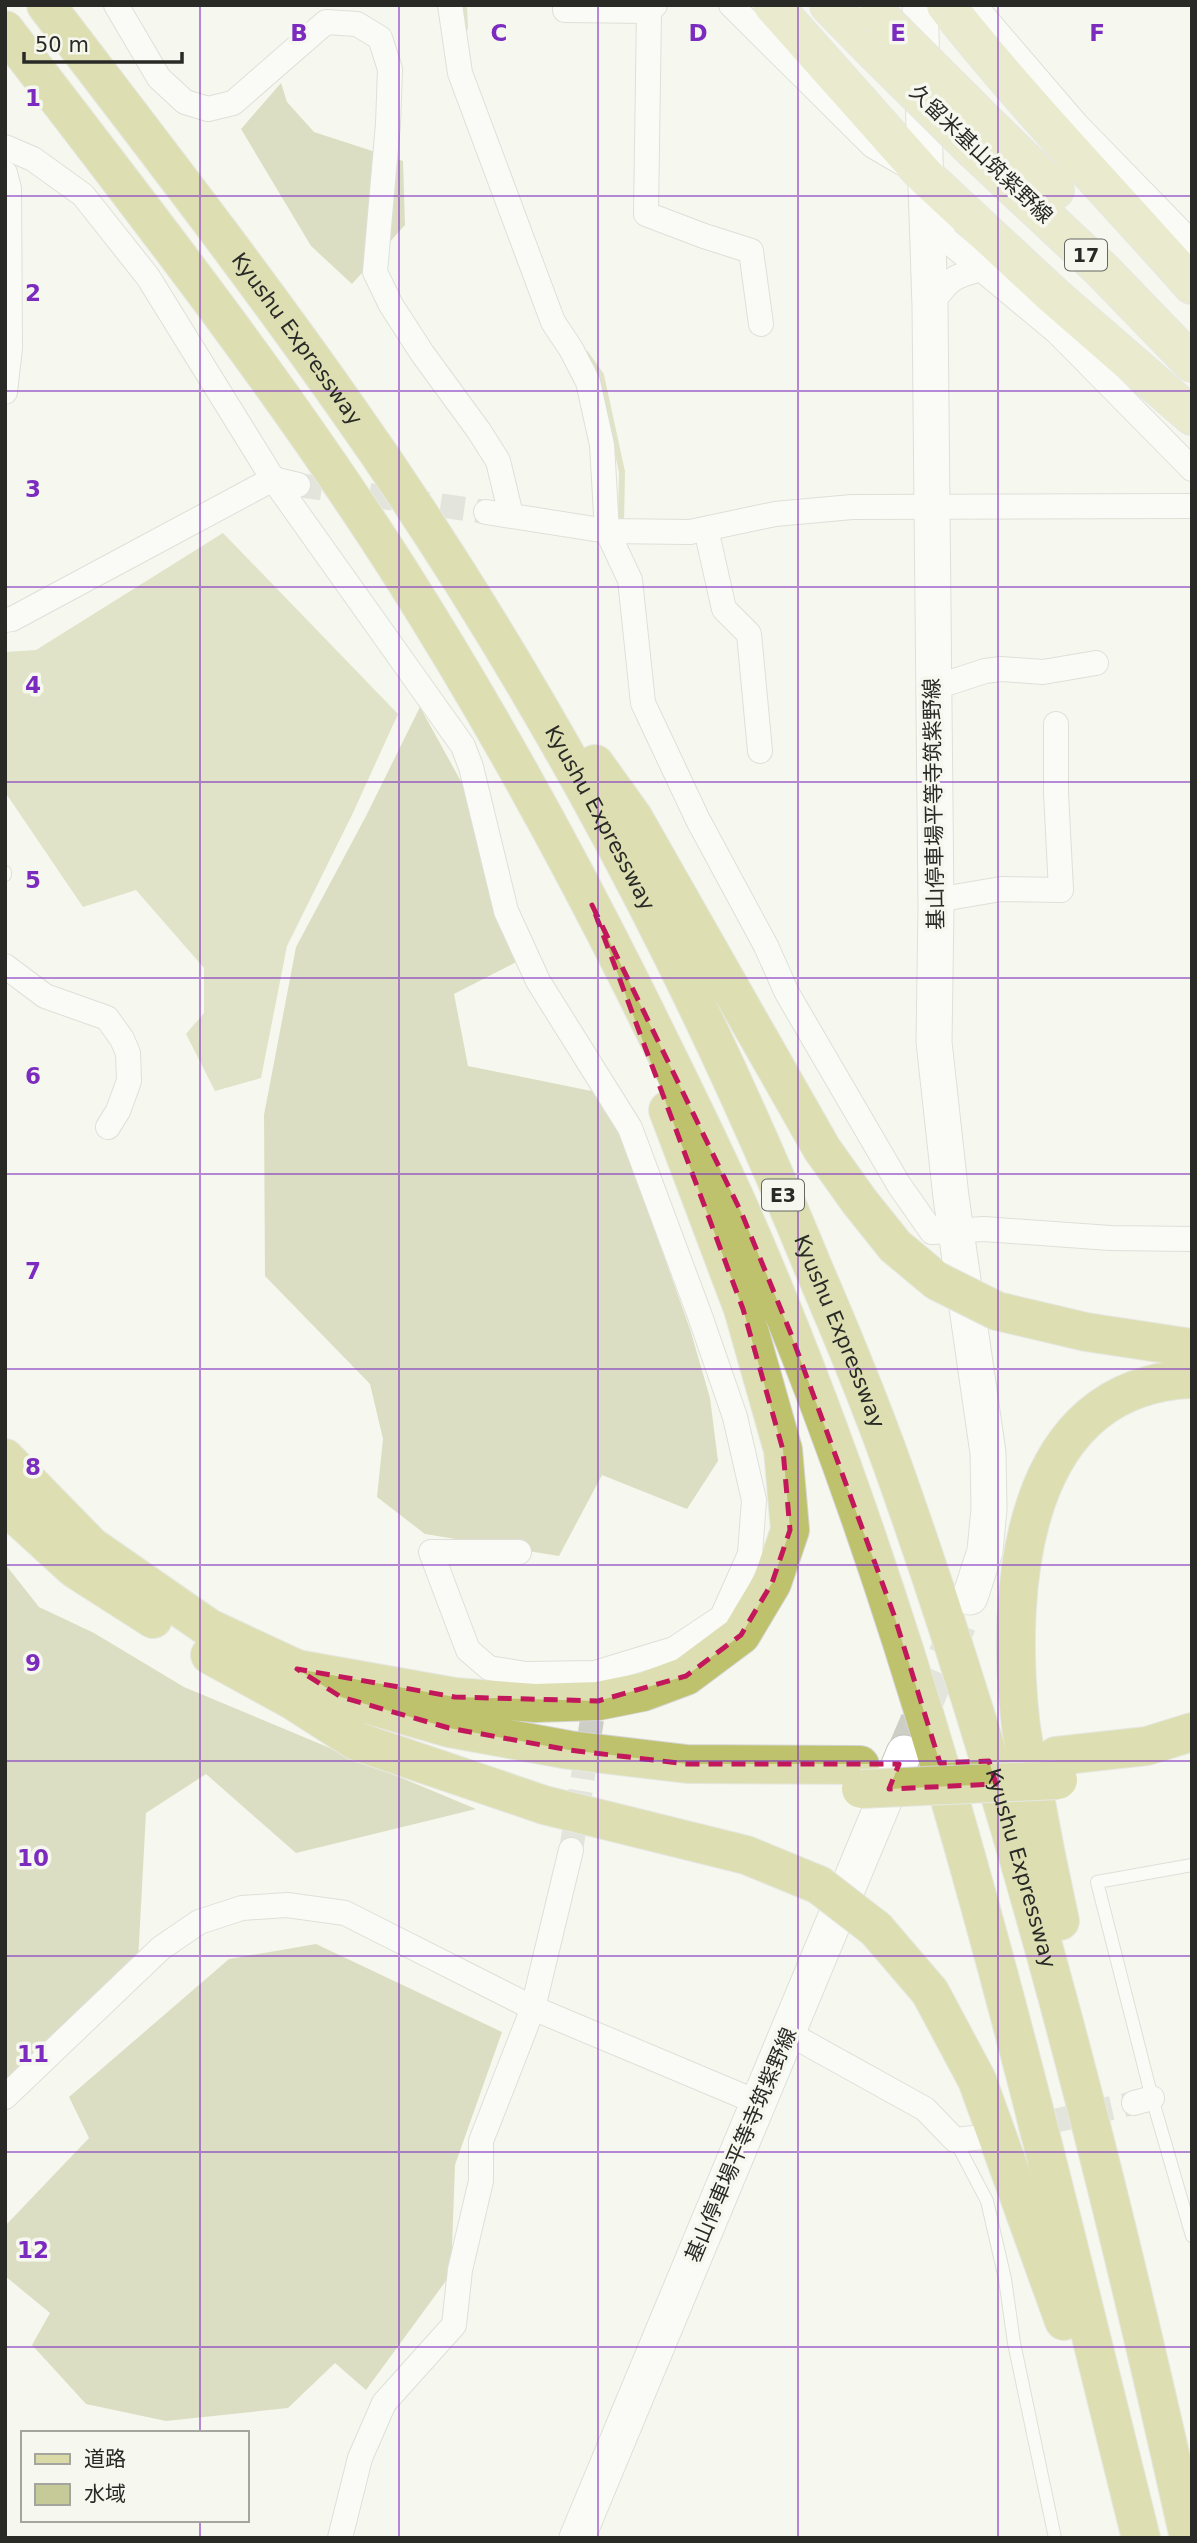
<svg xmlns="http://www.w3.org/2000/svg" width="1197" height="2543" viewBox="0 0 1197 2543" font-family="'DejaVu Sans','Noto Sans JP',sans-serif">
<rect width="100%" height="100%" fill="#f6f7ee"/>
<g fill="#bcbf8e">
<polygon points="281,83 287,102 314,132 403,161 405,225 352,284 311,246 241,129"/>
<polygon points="420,707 474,805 522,959 454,994 468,1066 606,1094 690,1329 710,1398 718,1461 687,1509 602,1475 559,1556 425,1534 377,1497 383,1439 370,1384 265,1276 264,1115 296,947 366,816"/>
<polygon points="5,1564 39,1607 94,1633 184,1687 476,1809 296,1853 206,1774 146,1813 138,1961 5,2085"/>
<polygon points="316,1944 502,2032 455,2165 451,2274 366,2390 335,2363 288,2408 166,2421 86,2404 32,2345 50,2313 5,2276 5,2226 89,2138 69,2097 229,1959"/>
</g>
<polygon fill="#c6c998" points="223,533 398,714 352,815 287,946 261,1078 215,1091 186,1034 204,1013 204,968 136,890 83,907 5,792 5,652 36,650"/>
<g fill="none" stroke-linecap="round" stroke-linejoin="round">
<g stroke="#c6c998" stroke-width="6">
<polyline points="464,5 465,28"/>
<polyline points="586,354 601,375 622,472 621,523"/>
</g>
<g stroke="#cdcec6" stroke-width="24" stroke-dasharray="24 12" stroke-linecap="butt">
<polyline points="298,485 486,512"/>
<polyline points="571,1850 597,1689"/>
<polyline points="983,2137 1134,2103"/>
</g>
<polyline stroke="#cdcec6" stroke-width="35" stroke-dasharray="35 18" stroke-linecap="butt" points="904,1753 959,1624"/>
<defs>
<g id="lane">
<polyline points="5,872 5,875"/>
<polyline points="1192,1865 1097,1882 1152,2098 1192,2236"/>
<polyline points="955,2140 987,2201 1005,2279 1014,2343 1055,2538"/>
</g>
<g id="street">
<polyline points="116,5 159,78 185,102 208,109 233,103 326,22 357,24 380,38 390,69 388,124 375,272 391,305 422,353 479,431 498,461 511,515"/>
<polyline points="450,5 460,73 553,322 571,349 588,382 602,445 607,531 630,580 643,703 698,820 766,946 787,993 899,1185 932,1232 984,1229 1110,1238 1192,1239"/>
<polyline points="565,5 565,10 649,11"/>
<polyline points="655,5 649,11 646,214 704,236 751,251 761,324"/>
<polyline points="731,5 873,146 902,163"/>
<polyline points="974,5 1077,125 1192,243"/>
<polyline points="5,147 33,159 83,195 148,277 273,479 463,746 471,767 506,911 538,981 630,1128 700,1316 735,1417 754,1500 750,1554 722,1617 674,1649 595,1673 526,1674 489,1668 468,1650 431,1552 519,1552"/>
<polyline points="5,173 9,189 10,348 5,392"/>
<polyline points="936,209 944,238 1057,332 1192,469"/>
<path d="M930,306C948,281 951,276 982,269"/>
<polyline points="486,512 607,531 690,532 775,514 852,507 1192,506"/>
<polyline points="706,529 724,609 749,634 760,751"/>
<polyline points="5,620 12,619 273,479 298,485"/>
<polyline points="933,688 985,671 1001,669 1043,672 1096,663"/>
<polyline points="936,900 1001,889 1061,890 1056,793 1056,724"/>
<polyline points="5,966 45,996 107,1018 122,1039 128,1053 129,1081 118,1111 108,1127"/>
<polyline points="788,2033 925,2109 955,2140 983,2137"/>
<polyline points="5,2097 161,1948 199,1922 242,1908 287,1905 345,1913 533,2008 759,2103"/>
<polyline points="1134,2103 1152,2098"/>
<polyline points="340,2538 360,2458 384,2403 454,2325 460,2270 481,2181 481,2141 533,2008 571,1850"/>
</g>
<g id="secondary">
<polyline points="920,5 930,306 936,907 934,1042 951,1197 988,1453 989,1509 985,1551 970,1597"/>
<polyline points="577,2538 904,1753"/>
</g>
<g id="primary">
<polyline points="773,5 926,177 1054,296 1192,416"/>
<polyline points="829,5 875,52"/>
<path d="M946,5C1023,103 1110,192 1192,285"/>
<polyline points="979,116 1055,190"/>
<polyline points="975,151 1103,271 1192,363"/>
</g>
<g id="highway">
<path id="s1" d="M46,5C146,136 247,266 342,401C430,525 515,662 589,796C673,948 747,1106 813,1267C841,1332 868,1397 892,1464C1017,1814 1108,2175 1189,2538"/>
<path d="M5,30C141,207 280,384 400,572C485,706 562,845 633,987C670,1062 708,1137 742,1214C928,1638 1029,2091 1141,2538"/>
<polyline points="595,764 633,817 822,1149 859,1201 895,1246 937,1281"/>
<polyline points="997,1311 1086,1332 1192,1348"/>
<polyline points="5,1458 91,1546 209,1628 297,1669 341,1697 449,1728 569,1750 687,1764 860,1765"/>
<polyline points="5,1505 75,1569 153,1619"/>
<polyline points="210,1655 292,1700 356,1741 544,1805 746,1855 819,1885"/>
<polyline points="297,1669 455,1697 535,1703 598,1701 643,1692 686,1676 741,1635 772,1583 790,1530 783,1450 743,1309 668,1110"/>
<polyline points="1056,1756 1147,1746 1192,1732"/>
<path d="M1060,1921C1050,1876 1041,1831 1033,1786C1028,1763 1022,1740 1020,1718C1006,1588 1020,1385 1192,1379"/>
<polyline points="876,1929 930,1992 977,2080 1064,2321"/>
</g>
</defs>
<use href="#lane" stroke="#c2c3bb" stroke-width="14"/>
<use href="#street" stroke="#c2c3bb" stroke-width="26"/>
<use href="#secondary" stroke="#c2c3bb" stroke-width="37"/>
<use href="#primary" stroke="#d4d4d4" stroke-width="40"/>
<use href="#highway" stroke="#d4d4d4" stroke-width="40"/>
<use href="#lane" stroke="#fff" stroke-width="12"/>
<use href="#street" stroke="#fff" stroke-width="24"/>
<use href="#secondary" stroke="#fff" stroke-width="35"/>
<use href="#primary" stroke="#d9daa7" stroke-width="38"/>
<use href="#highway" stroke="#bfc26c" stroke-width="38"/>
<defs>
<g id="primary-bridge">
<polyline points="878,15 979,116"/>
<polyline points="875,52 975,151"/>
</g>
<g id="highway-bridge">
<polyline points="937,1281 997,1311"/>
<polyline points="861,1789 1058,1780"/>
<polyline points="819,1885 876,1929"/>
</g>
</defs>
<use href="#primary-bridge" stroke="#d4d4d4" stroke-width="40" stroke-linecap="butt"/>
<use href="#highway-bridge" stroke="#d4d4d4" stroke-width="40" stroke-linecap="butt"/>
<use href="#primary-bridge" stroke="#d9daa7" stroke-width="38"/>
<use href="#highway-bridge" stroke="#bfc26c" stroke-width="38"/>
</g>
<path d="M0 0H1197V2543H0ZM592,905L742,1214L791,1334L894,1615L940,1763L989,1761L996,1784L889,1789L899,1764H687L569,1750L449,1728L341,1697L297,1669L455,1697L598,1701L686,1676L741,1635L772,1583L790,1530L783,1450L743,1309Z" fill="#f6f7ee" fill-opacity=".55" fill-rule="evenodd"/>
<path fill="none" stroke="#c2185b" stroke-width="5" stroke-dasharray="14 9" stroke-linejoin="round" d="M592,905L742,1214L791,1334L894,1615L940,1763L989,1761L996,1784L889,1789L899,1764H687L569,1750L449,1728L341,1697L297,1669L455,1697L598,1701L686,1676L741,1635L772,1583L790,1530L783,1450L743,1309Z"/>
<path fill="none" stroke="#7b2cbf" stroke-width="2" stroke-opacity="0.55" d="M200,5V2433M399,5V2538M598,5V2538M798,5V2538M998,5V2538M5,196H1192M5,391H1192M5,587H1192M5,782H1192M5,978H1192M5,1174H1192M5,1369H1192M5,1565H1192M5,1761H1192M5,1956H1192M5,2152H1192M5,2347H1192M200,2520V2538"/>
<g text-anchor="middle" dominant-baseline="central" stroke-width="7" stroke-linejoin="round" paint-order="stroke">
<g fill="#f6f7ee" stroke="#666762" stroke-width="2">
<rect x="1065" y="239.5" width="42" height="31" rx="5"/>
<rect x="762" y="1179.5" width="42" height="31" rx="5"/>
</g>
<g font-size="19" font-weight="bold" fill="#292926">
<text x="1086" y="255">17</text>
<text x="783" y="1195">E3</text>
</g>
<g font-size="21" fill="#292926" stroke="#f6f7ee">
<text transform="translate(981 154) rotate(44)">久留米基山筑紫野線</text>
<text stroke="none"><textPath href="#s1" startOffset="418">Kyushu Expressway</textPath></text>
<text transform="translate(934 804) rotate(-91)">基山停車場平等寺筑紫野線</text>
<text stroke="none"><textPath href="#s1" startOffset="985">Kyushu Expressway</textPath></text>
<text stroke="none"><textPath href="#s1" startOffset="1552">Kyushu Expressway</textPath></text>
<text stroke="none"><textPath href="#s1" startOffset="2119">Kyushu Expressway</textPath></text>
<text transform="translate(741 2145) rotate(-67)">基山停車場平等寺筑紫野線</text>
</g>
</g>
<g font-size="23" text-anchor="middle" font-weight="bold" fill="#7b2cbf" stroke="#f6f7ee" stroke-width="7" stroke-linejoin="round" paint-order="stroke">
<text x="299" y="41">B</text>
<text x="499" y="41">C</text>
<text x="698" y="41">D</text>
<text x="898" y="41">E</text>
<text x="1097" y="41">F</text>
<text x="33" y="106">1</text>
<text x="33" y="301">2</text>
<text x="33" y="497">3</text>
<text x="33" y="693">4</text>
<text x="33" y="888">5</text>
<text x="33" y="1084">6</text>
<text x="33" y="1279">7</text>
<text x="33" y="1475">8</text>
<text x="33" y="1671">9</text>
<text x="33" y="1866">10</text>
<text x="33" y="2062">11</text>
<text x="33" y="2258">12</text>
</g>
<rect width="1197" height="2543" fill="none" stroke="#292926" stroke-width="14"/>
<rect x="21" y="2431" width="228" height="91" fill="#f6f7ee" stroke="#a4a59e" stroke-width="2"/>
<rect x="35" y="2454" width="35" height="10" fill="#d9daa7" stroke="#a4a59e" stroke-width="2"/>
<text x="84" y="2466" font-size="21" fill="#292926">道路</text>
<rect x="35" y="2484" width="35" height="21" fill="#c6c998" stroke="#a4a59e" stroke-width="2"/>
<text x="84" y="2501" font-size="21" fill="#292926">水域</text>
<path d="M24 52v10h158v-10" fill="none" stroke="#292926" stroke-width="3.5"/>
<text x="35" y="52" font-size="21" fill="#292926" stroke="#f6f7ee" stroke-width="5" paint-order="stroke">50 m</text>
</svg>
